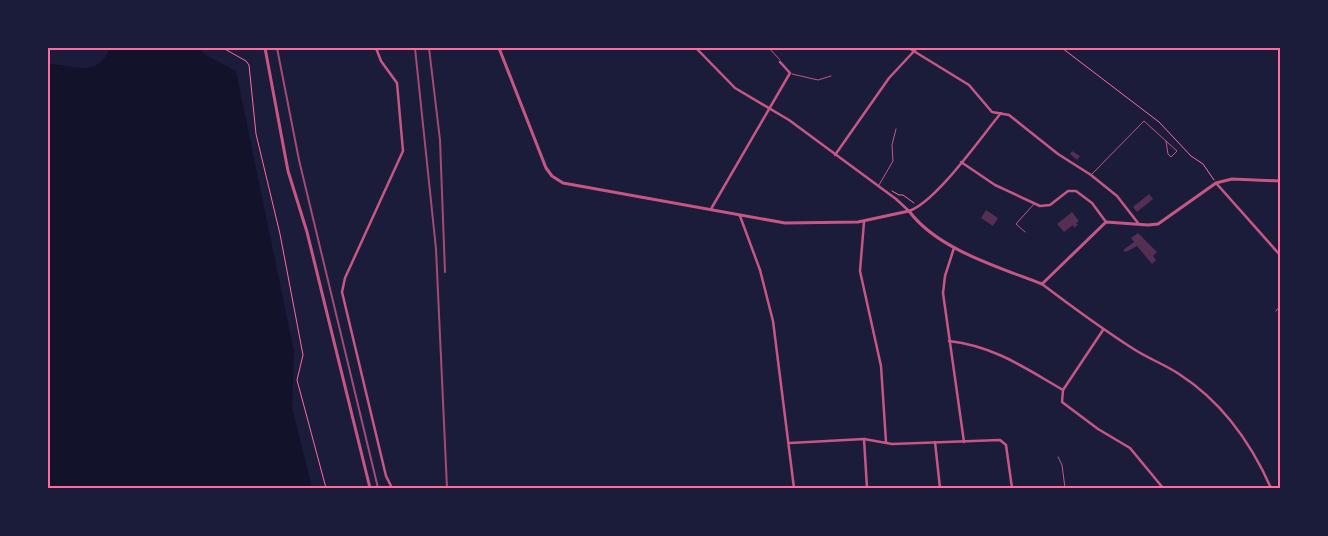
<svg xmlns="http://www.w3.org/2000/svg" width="1328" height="536" viewBox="0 0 1328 536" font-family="'DejaVu Sans',sans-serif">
<rect width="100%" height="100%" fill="#1b1b3a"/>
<path fill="#12122b" d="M110,48H198L206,55L236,71L294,352L292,407L312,488H48V64C74,64 96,80 110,48Z"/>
<g fill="#542f53">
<polygon points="1072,151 1080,156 1077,160 1070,154"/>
<polygon points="1149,194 1153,199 1137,212 1133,207"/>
<polygon points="986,210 998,218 993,226 981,218"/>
<polygon points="1072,212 1079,221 1076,223 1078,225 1074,228 1073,225 1064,232 1057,224"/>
<polygon points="1138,233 1157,252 1153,256 1156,260 1152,264 1137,246 1126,252 1123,250 1134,242 1131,238"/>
</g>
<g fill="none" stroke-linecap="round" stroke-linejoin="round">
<g stroke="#ff6b9d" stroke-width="1">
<polyline points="77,48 81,48"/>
<polyline points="223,48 246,61 249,65 256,134 280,234 303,355 297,380 326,488"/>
<polyline points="1062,48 1159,122 1191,156 1203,164 1214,180"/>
<polyline points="892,191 899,195 903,195 914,203"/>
</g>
<g stroke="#c65784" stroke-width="1">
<polyline points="769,48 780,60"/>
<polyline points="792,74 818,80 831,76"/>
<polyline points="1092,174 1144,121 1177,151 1171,157 1168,154 1166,141"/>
<polyline points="879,185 893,161 892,145 896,129"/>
<polyline points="1025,232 1016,224 1034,204"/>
<polyline points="1276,311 1280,306"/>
<polyline points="1058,457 1062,465 1065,488"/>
</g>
<g stroke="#c65784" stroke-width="2.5">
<polyline points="376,48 381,61 397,83 403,151 345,278 342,292 386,476 392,488"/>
<path d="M696,48L735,88L789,120L896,199L909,211C936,202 981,137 1001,113"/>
<polyline points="912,50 969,85 992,112 1009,115 1058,154 1091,175 1117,196 1138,223"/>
<polyline points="835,155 889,78 917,48"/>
<polyline points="961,162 995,185 1040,206 1050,205 1068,191 1076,191 1092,203 1106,222"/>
<polyline points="1216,183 1280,255"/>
<polyline points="711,209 790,73 780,62"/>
<polyline points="740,216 760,270 773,321 794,488"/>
<polyline points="864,222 860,271 881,366 886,442"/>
<polyline points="954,248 945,276 943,293 964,442"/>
<path d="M1042,284C1071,306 1101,328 1132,348C1147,358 1164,364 1179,374C1221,401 1251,443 1271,488"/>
<polyline points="1103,330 1063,390 1062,402 1098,429 1130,448 1163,488"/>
<path d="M949,341C994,346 1025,368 1063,390"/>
<polyline points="864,439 867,488"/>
<polyline points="935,442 940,488"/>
<polyline points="790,443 864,439 892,444 1000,440 1006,445 1012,488"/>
</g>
<g stroke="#c65784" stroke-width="3">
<polyline points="265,48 288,171 307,232 370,488"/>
<path d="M499,48L546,168L552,176L563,183L785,223L858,222L909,211C937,249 998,267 1042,284L1106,222L1148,225L1158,224L1216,183L1232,179L1280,181"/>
</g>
<g stroke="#a44b75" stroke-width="2">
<polyline points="277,48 299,160 378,488"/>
<polyline points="415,48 436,249 447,488"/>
<polyline points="429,48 440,140 445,272"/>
</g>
</g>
<rect width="1328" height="536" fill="none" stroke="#1b1b3a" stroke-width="98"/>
<rect x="49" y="49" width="1230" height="438" fill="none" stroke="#ff6b9d" stroke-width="2"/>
</svg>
